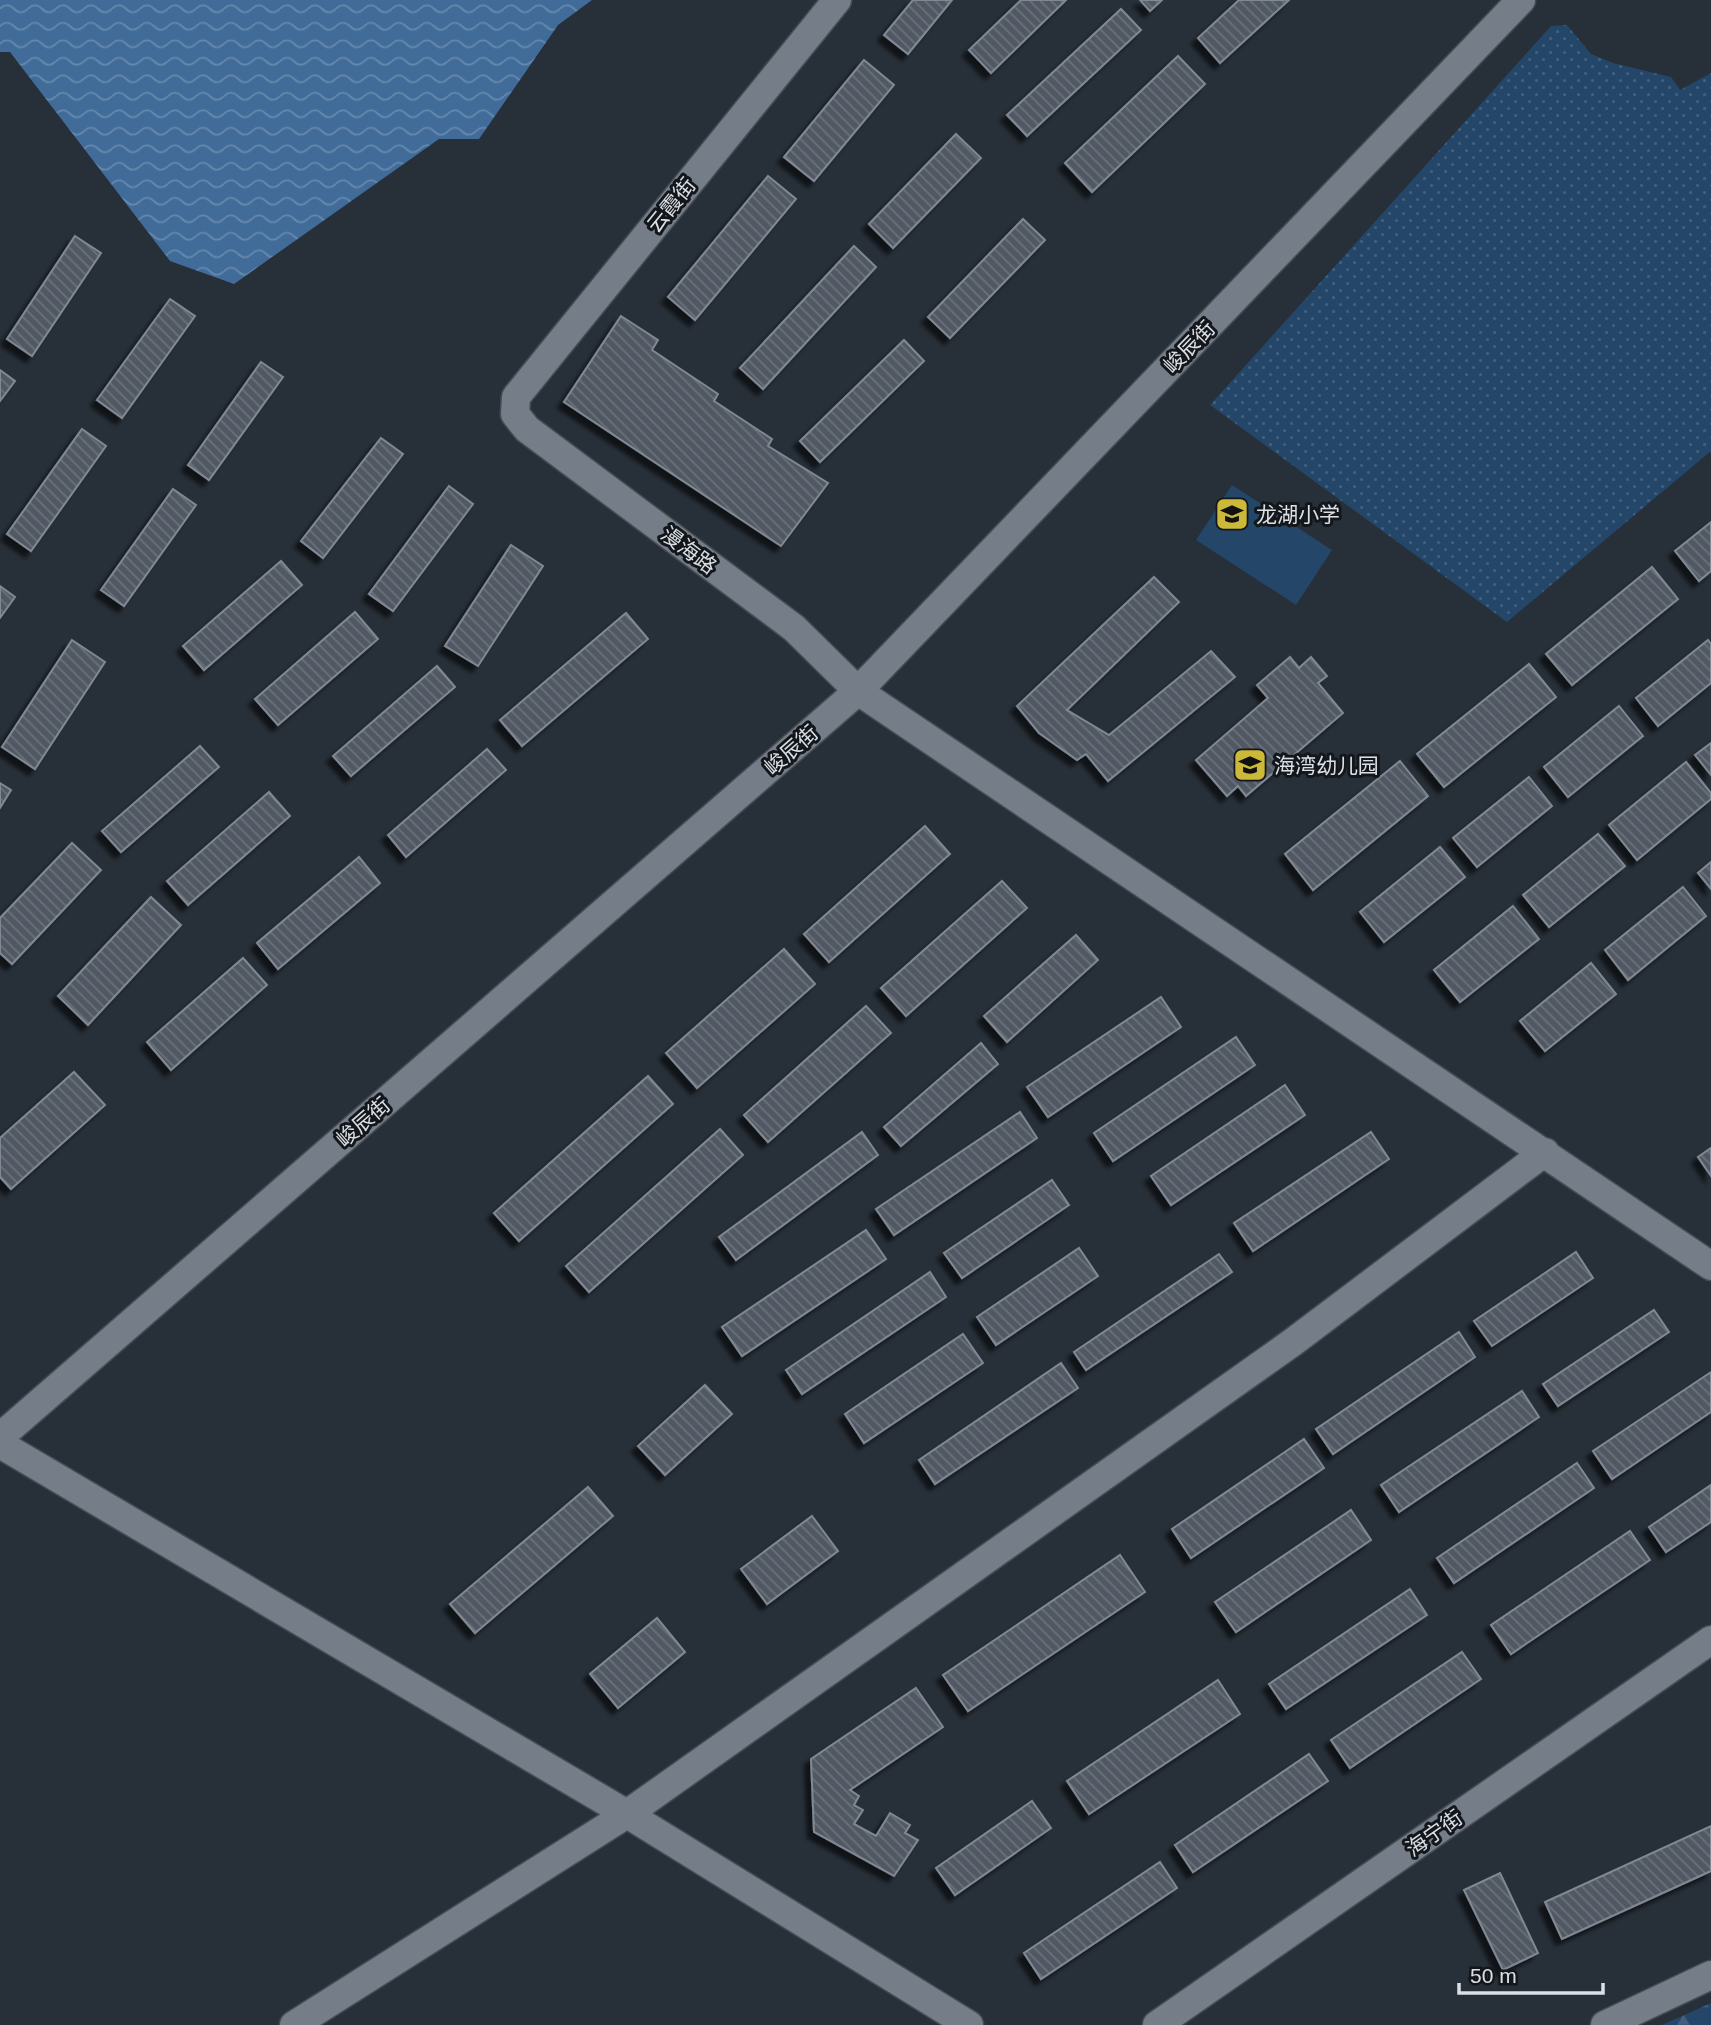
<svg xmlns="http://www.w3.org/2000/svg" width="1711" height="2025" viewBox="0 0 1711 2025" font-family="Helvetica,'Noto Sans SC',sans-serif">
<defs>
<pattern id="grass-dots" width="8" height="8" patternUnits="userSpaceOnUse" patternTransform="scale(1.75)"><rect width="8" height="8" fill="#234669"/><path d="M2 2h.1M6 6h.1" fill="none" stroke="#42607e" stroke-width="1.8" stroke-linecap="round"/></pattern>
<pattern id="forest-firs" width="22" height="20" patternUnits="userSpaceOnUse" patternTransform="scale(1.75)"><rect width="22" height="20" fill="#234669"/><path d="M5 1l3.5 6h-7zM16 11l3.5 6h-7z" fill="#42607e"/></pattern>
<pattern id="water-waves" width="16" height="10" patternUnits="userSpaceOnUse" patternTransform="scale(1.75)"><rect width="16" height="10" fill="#416c9a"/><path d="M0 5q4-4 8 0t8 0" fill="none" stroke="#6588ad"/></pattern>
<pattern id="building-back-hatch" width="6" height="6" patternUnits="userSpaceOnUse" patternTransform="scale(1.75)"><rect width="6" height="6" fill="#515963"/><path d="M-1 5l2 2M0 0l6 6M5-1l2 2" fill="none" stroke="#697179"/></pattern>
<filter id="shadow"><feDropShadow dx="-6" dy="6" stdDeviation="2" flood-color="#0009"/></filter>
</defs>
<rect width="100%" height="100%" fill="#272f38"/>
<polygon fill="url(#grass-dots)" points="1567,25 1591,54 1613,63 1671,77 1680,90 1711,73 1711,451 1507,622 1210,405 1551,26"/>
<polygon fill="url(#forest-firs)" points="1711,2003 1711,2025 1662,2025"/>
<polygon fill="#234669" points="1232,485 1332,550 1296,605 1196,540"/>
<polygon fill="url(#water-waves)" points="0,0 592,0 558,25 479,139 439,139 234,284 170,261 10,52 0,52"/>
<g fill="url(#building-back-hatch)" stroke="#808993" stroke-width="2" filter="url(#shadow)">
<polygon points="913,0 952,0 908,54 884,35"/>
<polygon points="1021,0 1066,0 991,73 969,50"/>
<polygon points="1140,0 1162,0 1150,11"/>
<polygon points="1239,0 1289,0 1220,63 1198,38"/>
<polygon points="1121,9 1141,30 1027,136 1007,115"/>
<polygon points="1178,56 1205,84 1092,192 1065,163"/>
<polygon points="864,60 894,85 814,181 784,157"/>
<polygon points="956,134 981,158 893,248 869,224"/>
<polygon points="768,176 796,199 695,320 668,297"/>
<polygon points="1023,219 1045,240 950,338 928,317"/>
<polygon points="75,236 101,253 32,356 7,339"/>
<polygon points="854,246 876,267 763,389 740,368"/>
<polygon points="170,299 195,316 122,418 97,400"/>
<polygon points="621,316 658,340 652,350 718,394 714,401 772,439 768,446 828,483 781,546 564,402"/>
<polygon points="904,340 924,361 820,462 800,441"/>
<polygon points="261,362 283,377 209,480 188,465"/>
<polygon points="0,370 15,381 0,401"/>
<polygon points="82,429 106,446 31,551 7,534"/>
<polygon points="381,438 403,454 323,558 301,541"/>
<polygon points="449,486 473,504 393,611 369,594"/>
<polygon points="173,489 196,505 124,606 101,590"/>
<polygon points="1711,522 1711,571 1699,581 1675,551"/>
<polygon points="511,545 543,566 478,666 445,646"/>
<polygon points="281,561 302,585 204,670 183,646"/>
<polygon points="1652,567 1678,599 1572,685 1546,654"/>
<polygon points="1154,577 1179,602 1067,710 1109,735 1211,651 1235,677 1108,781 1086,754 1077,760 1039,733 1017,706"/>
<polygon points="0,586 15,597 0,618"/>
<polygon points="355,612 378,639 278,725 255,699"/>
<polygon points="626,613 648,639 522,746 500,720"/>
<polygon points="72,640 105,662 35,769 2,747"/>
<polygon points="1708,640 1711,644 1711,683 1658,726 1636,698"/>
<polygon points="1290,657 1299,668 1311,657 1327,676 1318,683 1343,713 1246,796 1238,786 1227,796 1196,760 1268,698 1257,685"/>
<polygon points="1529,664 1556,697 1444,787 1417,754"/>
<polygon points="437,666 455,687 351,776 333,756"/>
<polygon points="1619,706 1643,736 1568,797 1544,767"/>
<polygon points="1711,743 1711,775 1695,755"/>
<polygon points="200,746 219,767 121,852 102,831"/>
<polygon points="487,749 506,770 406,857 388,835"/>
<polygon points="1400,761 1428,796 1313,890 1285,854"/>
<polygon points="1686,762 1711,793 1711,799 1637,860 1609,825"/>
<polygon points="1529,777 1552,806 1477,867 1453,838"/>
<polygon points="0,783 11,790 0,808"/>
<polygon points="269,792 290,816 188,905 167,881"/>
<polygon points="925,826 950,854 829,962 804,934"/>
<polygon points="1598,834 1625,866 1549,927 1523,895"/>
<polygon points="72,843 101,870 12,964 0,953 0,918"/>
<polygon points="1440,847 1465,877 1384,942 1360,912"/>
<polygon points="359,857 380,883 278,969 257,943"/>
<polygon points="1711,862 1711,889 1698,873"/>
<polygon points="1002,881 1027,908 906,1016 881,988"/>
<polygon points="1683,887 1706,916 1628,980 1605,950"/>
<polygon points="151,897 181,925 88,1025 58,996"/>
<polygon points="1513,906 1539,939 1460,1002 1434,970"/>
<polygon points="1076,935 1098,960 1007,1042 984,1016"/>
<polygon points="784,949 815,984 697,1088 666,1053"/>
<polygon points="243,958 267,985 171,1070 147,1042"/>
<polygon points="1591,963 1616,994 1545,1051 1520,1021"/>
<polygon points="1161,997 1181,1027 1048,1117 1027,1087"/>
<polygon points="866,1006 891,1033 768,1142 744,1115"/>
<polygon points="1236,1037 1255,1065 1113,1161 1094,1133"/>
<polygon points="981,1043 998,1064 901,1146 884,1127"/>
<polygon points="74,1072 105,1105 11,1189 0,1177 0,1138"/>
<polygon points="648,1076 673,1104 519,1241 494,1213"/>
<polygon points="1285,1085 1305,1115 1171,1205 1151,1176"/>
<polygon points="1020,1112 1037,1138 894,1235 876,1209"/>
<polygon points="720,1129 743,1155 589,1292 566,1266"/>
<polygon points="862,1132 878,1155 736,1260 719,1237"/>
<polygon points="1371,1132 1389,1159 1253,1251 1234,1223"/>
<polygon points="1711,1148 1711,1176 1698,1157"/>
<polygon points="1052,1180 1069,1205 962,1278 944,1253"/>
<polygon points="866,1230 886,1259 742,1356 722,1327"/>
<polygon points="1079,1248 1098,1276 996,1345 977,1317"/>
<polygon points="1576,1252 1593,1278 1492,1346 1474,1321"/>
<polygon points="1219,1254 1232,1272 1086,1370 1074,1352"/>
<polygon points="930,1272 946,1297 802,1394 786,1370"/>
<polygon points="1654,1310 1669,1332 1558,1406 1543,1384"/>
<polygon points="1459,1332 1475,1357 1333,1454 1316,1429"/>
<polygon points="963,1334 983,1363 864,1443 845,1414"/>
<polygon points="1061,1363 1078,1388 935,1484 919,1460"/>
<polygon points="1711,1372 1711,1412 1612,1479 1593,1451"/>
<polygon points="705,1385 732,1414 665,1475 638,1446"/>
<polygon points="1522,1391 1539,1417 1399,1512 1381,1485"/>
<polygon points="1304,1439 1324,1468 1191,1558 1172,1529"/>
<polygon points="1577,1463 1594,1488 1454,1583 1437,1558"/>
<polygon points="1711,1485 1711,1522 1666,1552 1649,1527"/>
<polygon points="588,1487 613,1516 475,1633 450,1604"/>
<polygon points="1351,1510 1371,1540 1236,1632 1215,1602"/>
<polygon points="812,1516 838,1551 767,1604 741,1569"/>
<polygon points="1630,1531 1650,1560 1511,1654 1491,1625"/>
<polygon points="1120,1555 1145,1592 968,1711 943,1675"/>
<polygon points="1410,1589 1427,1615 1286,1709 1269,1684"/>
<polygon points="657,1618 685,1652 618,1708 590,1674"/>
<polygon points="1462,1652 1481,1679 1350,1768 1331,1740"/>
<polygon points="1218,1680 1240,1714 1089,1814 1067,1781"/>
<polygon points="916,1688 943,1727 850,1790 859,1796 854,1805 863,1810 854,1824 876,1836 890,1813 910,1825 905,1833 918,1840 894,1876 814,1832 811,1759"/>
<polygon points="1309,1754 1328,1781 1193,1872 1175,1845"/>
<polygon points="1032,1801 1051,1828 955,1895 936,1868"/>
<polygon points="1711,1826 1711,1871 1562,1939 1545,1902"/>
<polygon points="1160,1862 1177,1888 1041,1979 1024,1953"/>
<polygon points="1500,1873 1538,1953 1503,1970 1464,1890"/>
</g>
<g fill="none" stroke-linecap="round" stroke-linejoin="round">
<defs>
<g id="minor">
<polyline points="837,0 516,397 515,414 527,429 794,628 858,691 1711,1266"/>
<polyline points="0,1437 858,691 1521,0"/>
<polyline points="0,1444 627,1814 969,2025"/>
<polyline points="294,2025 627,1814 1293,1342 1545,1152"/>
<polyline points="1157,2025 1711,1640"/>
<polyline points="1605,2025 1711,1975"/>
</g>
</defs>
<use href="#minor" stroke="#454b53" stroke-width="31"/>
<use href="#minor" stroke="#747d88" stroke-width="28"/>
</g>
<defs>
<symbol id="school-square" viewBox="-11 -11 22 22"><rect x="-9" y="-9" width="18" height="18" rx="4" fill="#ccb939" stroke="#13171b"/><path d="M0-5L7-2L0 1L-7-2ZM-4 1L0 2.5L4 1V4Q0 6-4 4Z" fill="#111"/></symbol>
</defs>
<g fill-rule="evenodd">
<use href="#school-square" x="1213" y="495" width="38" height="38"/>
<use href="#school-square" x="1231" y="746" width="38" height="38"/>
</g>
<g text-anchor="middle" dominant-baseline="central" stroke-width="6" stroke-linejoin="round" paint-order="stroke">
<g font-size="21" fill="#dbe0e6" stroke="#13171b">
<text transform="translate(671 205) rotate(-51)">云霞街</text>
<text transform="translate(1189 347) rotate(-46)">峻辰街</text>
<text transform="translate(689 550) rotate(37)">漫海路</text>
<text transform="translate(791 750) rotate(-41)">峻辰街</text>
<text transform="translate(363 1122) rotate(-41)">峻辰街</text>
<text transform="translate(1434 1833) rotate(-35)">海宁街</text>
</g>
<g font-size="21" fill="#dbe0e6" stroke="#13171b" text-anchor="start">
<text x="1256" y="514">龙湖小学</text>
<text x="1274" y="765">海湾幼儿园</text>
</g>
</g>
<path d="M1459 1983v10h144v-10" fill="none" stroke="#dbe0e6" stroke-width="3.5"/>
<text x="1470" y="1983" font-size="21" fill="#dbe0e6" stroke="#13171b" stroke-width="5" paint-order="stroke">50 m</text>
</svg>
